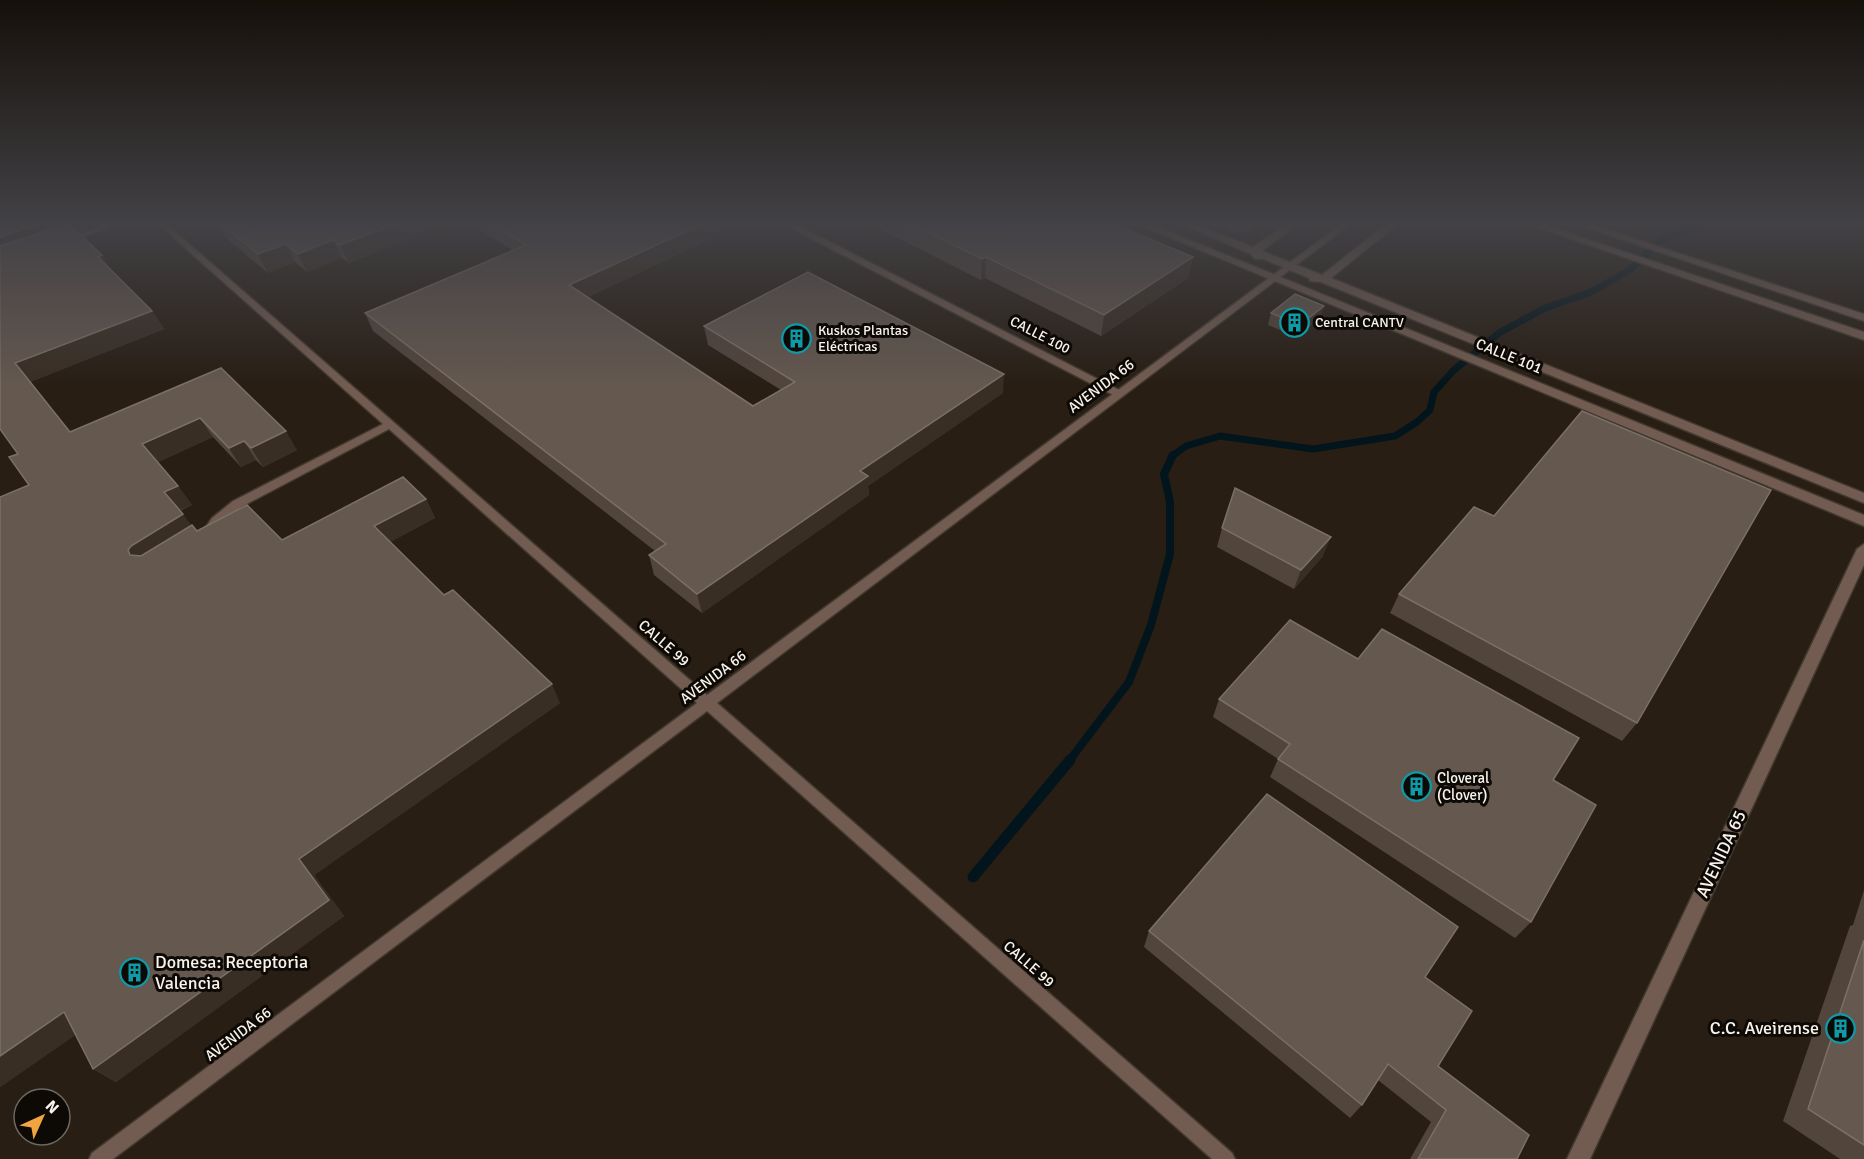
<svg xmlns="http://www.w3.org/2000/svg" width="1864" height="1159" viewBox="0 0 1864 1159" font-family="Signika,sans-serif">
<rect width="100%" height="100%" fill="#281e14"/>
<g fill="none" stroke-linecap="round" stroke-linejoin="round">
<polyline stroke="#03151c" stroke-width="7" points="1171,457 1186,446 1220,436 1313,449 1395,436 1417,422 1430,410 1434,392 1454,370 1499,333 1545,308 1591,292 1630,270 1662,239 1707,223"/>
<polyline stroke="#03151c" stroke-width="8" points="1069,761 1129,682 1151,625 1170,554 1170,502 1164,474 1173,455"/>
<polyline stroke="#03151c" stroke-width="11" points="973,877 1070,760"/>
<defs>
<g id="lane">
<polygon points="99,223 107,223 108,228 70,242 63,240 100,227"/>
<polygon points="157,223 165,223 707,695 1343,223 1352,223 717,703 1232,1153 1235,1159 1212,1159 707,711 113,1159 89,1159 92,1153 697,703 389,429 241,507 220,524 210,538 202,538 200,535 212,518 233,501 383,424"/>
</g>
<g id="street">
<polygon points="781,223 793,223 1125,393 1123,396 1115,396"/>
<polygon points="1135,223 1148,223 1864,515 1864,526"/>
<polygon points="1179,223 1192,223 1253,247 1288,223 1299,223 1262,251 1322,275 1388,223 1399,223 1331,278 1864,493 1864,503 1321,282 1310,281 1309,278 1263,259 1255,259 1251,254"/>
<polygon points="1525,223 1539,223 1864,332 1864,340"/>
<polygon points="1573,223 1587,223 1864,314 1864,321"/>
<polygon points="1864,544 1864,565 1590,1159 1567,1159 1857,549"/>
</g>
</defs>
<use href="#lane" stroke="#41382e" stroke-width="3"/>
<use href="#street" stroke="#41382e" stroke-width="3"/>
<use href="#lane" fill="#725c51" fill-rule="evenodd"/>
<use href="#street" fill="#725c51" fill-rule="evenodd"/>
</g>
<g fill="#52453c">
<polygon points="0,223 97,225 78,232 111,270 152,311 164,329 30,382 70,432 221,368 297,450 263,467 256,460 241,467 213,437 158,462 178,486 192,505 180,511 191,526 197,531 282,540 426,499 435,518 390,542 444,595 560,703 314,875 344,916 116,1082 93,1069 75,1035 0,1087 29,485 18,454"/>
<polygon points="217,223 450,223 349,263 342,258 307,272 295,262 268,273 226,238"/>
<polygon points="469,223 719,223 721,234 588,297 753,406 781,390 708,345 704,326 1003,393 868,486 869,495 702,613 654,575 649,555 655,551 373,331 365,313 512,250"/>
<polygon points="868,223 1112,223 1193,257 1188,278 1101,336 985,278 981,280"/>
<polygon points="1207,223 1263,223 1251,231 1232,232"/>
<polygon points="1324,306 1320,318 1296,337 1268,325 1271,313"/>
<polygon points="1494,516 1637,723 1622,741 1390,613 1399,594"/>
<polygon points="1222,528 1323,556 1294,589 1217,547"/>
<polygon points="1219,699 1553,780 1531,922 1515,938 1270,777 1278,759 1213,717"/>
<polygon points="1864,890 1864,1159 1840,1159 1783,1121 1850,926 1853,925"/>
<polygon points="1149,931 1425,977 1438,1066 1517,1159 1410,1159 1431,1122 1378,1080 1362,1105 1350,1118 1144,947"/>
</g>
<g fill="#392e24">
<polygon points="42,223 97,223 97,225 0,259 0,237"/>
<polygon points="398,223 450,223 349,263 340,245"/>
<polygon points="705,223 719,223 721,234 575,303 569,285"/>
<polygon points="1253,223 1263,223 1251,231"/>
<polygon points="333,240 342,258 307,272 298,254"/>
<polygon points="286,244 295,262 268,273 258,254"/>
<polygon points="102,255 113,273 98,257"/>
<polygon points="986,257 985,278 981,280 982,259"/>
<polygon points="1193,257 1188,278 1101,336 1104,315"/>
<polygon points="1324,306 1320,318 1296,337 1300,325"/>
<polygon points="152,311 164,329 30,382 15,363"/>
<polygon points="1004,374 1003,393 868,486 869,495 702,613 697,594 860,471"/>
<polygon points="200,418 213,437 156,463 142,444"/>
<polygon points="286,431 297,450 263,467 251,448"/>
<polygon points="244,441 256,460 241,467 229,448"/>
<polygon points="178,486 192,505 178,511 164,492"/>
<polygon points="426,499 435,518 385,545 374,526"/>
<polygon points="183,514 197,533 146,565 130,555 128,550 131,546"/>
<polygon points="1331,537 1323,556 1294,589 1301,570"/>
<polygon points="552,684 560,703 314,875 344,916 116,1082 93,1069 299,859"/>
<polygon points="64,1012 87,1027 0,1087 0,1056"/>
</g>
<g fill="#64584f" stroke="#7b7067" stroke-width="1.5">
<polygon points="0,223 42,223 0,237"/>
<polygon points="68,223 102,255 98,257 152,311 15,363 70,432 221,368 286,431 251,448 244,441 229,448 200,418 142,444 178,486 164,492 183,514 131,546 128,550 130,555 141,556 192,525 197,531 247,505 282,540 403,477 426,499 374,526 444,595 453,590 552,684 299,859 329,900 93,1069 64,1012 0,1056 0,497 29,485 9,457 18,454 0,429 0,246"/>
<polygon points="219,223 398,223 340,245 333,240 298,254 286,244 258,254"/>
<polygon points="491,223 705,223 569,285 753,406 795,382 704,326 808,272 1004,374 860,471 868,476 697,594 649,555 666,544 365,313 526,245"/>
<polygon points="908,223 1112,223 1193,257 1104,315 986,257 982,259"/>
<polygon points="1295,294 1324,306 1300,325 1271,313"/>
<polygon points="1582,411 1771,490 1637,723 1399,594 1474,507 1494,516"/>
<polygon points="1235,488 1331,537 1301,570 1222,528"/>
<polygon points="1290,620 1358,659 1382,629 1579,738 1553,780 1596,805 1531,922 1278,759 1290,744 1219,699"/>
<polygon points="1267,794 1458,927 1425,977 1472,1011 1438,1066 1529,1135 1517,1159 1418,1159 1446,1110 1388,1064 1362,1105 1149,931"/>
<polygon points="1864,940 1864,1145 1808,1109"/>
</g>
<linearGradient id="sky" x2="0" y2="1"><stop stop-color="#16100b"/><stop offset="0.58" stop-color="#424145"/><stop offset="1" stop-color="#424145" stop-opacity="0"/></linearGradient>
<rect width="1864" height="385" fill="url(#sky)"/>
<defs>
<symbol id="building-ring" viewBox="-11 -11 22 22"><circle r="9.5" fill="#0d0905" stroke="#0f9aa8" stroke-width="1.5"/><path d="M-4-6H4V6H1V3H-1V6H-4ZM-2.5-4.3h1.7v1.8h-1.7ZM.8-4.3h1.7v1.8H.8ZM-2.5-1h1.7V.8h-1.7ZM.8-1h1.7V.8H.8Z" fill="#0f9aa8"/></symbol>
</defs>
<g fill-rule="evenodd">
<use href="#building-ring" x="1278" y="306" width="33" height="33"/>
<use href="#building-ring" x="780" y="322" width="33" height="33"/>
<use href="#building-ring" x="1400" y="770" width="33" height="33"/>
<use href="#building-ring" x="118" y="956" width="33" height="33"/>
<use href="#building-ring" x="1824" y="1012" width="33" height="33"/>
</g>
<g text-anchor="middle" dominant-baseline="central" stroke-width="6" stroke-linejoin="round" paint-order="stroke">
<g font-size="14" fill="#f9f3eb" stroke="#0d0905" text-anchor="start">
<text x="1315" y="322">Central CANTV</text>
<text x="818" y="330">Kuskos Plantas<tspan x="818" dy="16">Eléctricas</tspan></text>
</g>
<g font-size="14" fill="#f9f3eb" stroke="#0d0905">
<text transform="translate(1040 335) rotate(27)">CALLE 100</text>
</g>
<g font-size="15" fill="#f9f3eb" stroke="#0d0905">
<text transform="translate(1509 356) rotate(22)">CALLE 101</text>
<text transform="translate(1101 386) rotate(-37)">AVENIDA 66</text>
<text transform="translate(664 643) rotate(41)">CALLE 99</text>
<text transform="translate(713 677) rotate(-37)">AVENIDA 66</text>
<text transform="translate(1029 964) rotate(41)">CALLE 99</text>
<text transform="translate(238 1034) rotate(-37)">AVENIDA 66</text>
</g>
<g font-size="15" fill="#f9f3eb" stroke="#0d0905" text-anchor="start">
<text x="1437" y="778">Cloveral<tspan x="1437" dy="17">(Clover)</tspan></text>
</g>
<g font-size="18" fill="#f9f3eb" stroke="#0d0905">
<text transform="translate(1721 854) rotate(-65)">AVENIDA 65</text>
</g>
<g font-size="18" fill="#f9f3eb" stroke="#0d0905" text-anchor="start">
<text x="155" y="962">Domesa: Receptoria<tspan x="155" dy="21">Valencia</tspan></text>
<text x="1819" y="1028" text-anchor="end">C.C. Aveirense</text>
</g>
</g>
<g transform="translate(42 1117) rotate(45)"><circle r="28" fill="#0d0905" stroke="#6b6761" stroke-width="1.5"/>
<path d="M0-4.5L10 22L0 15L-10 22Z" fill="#f1a540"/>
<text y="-9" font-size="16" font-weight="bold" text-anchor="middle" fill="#f9f3eb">N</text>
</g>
</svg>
